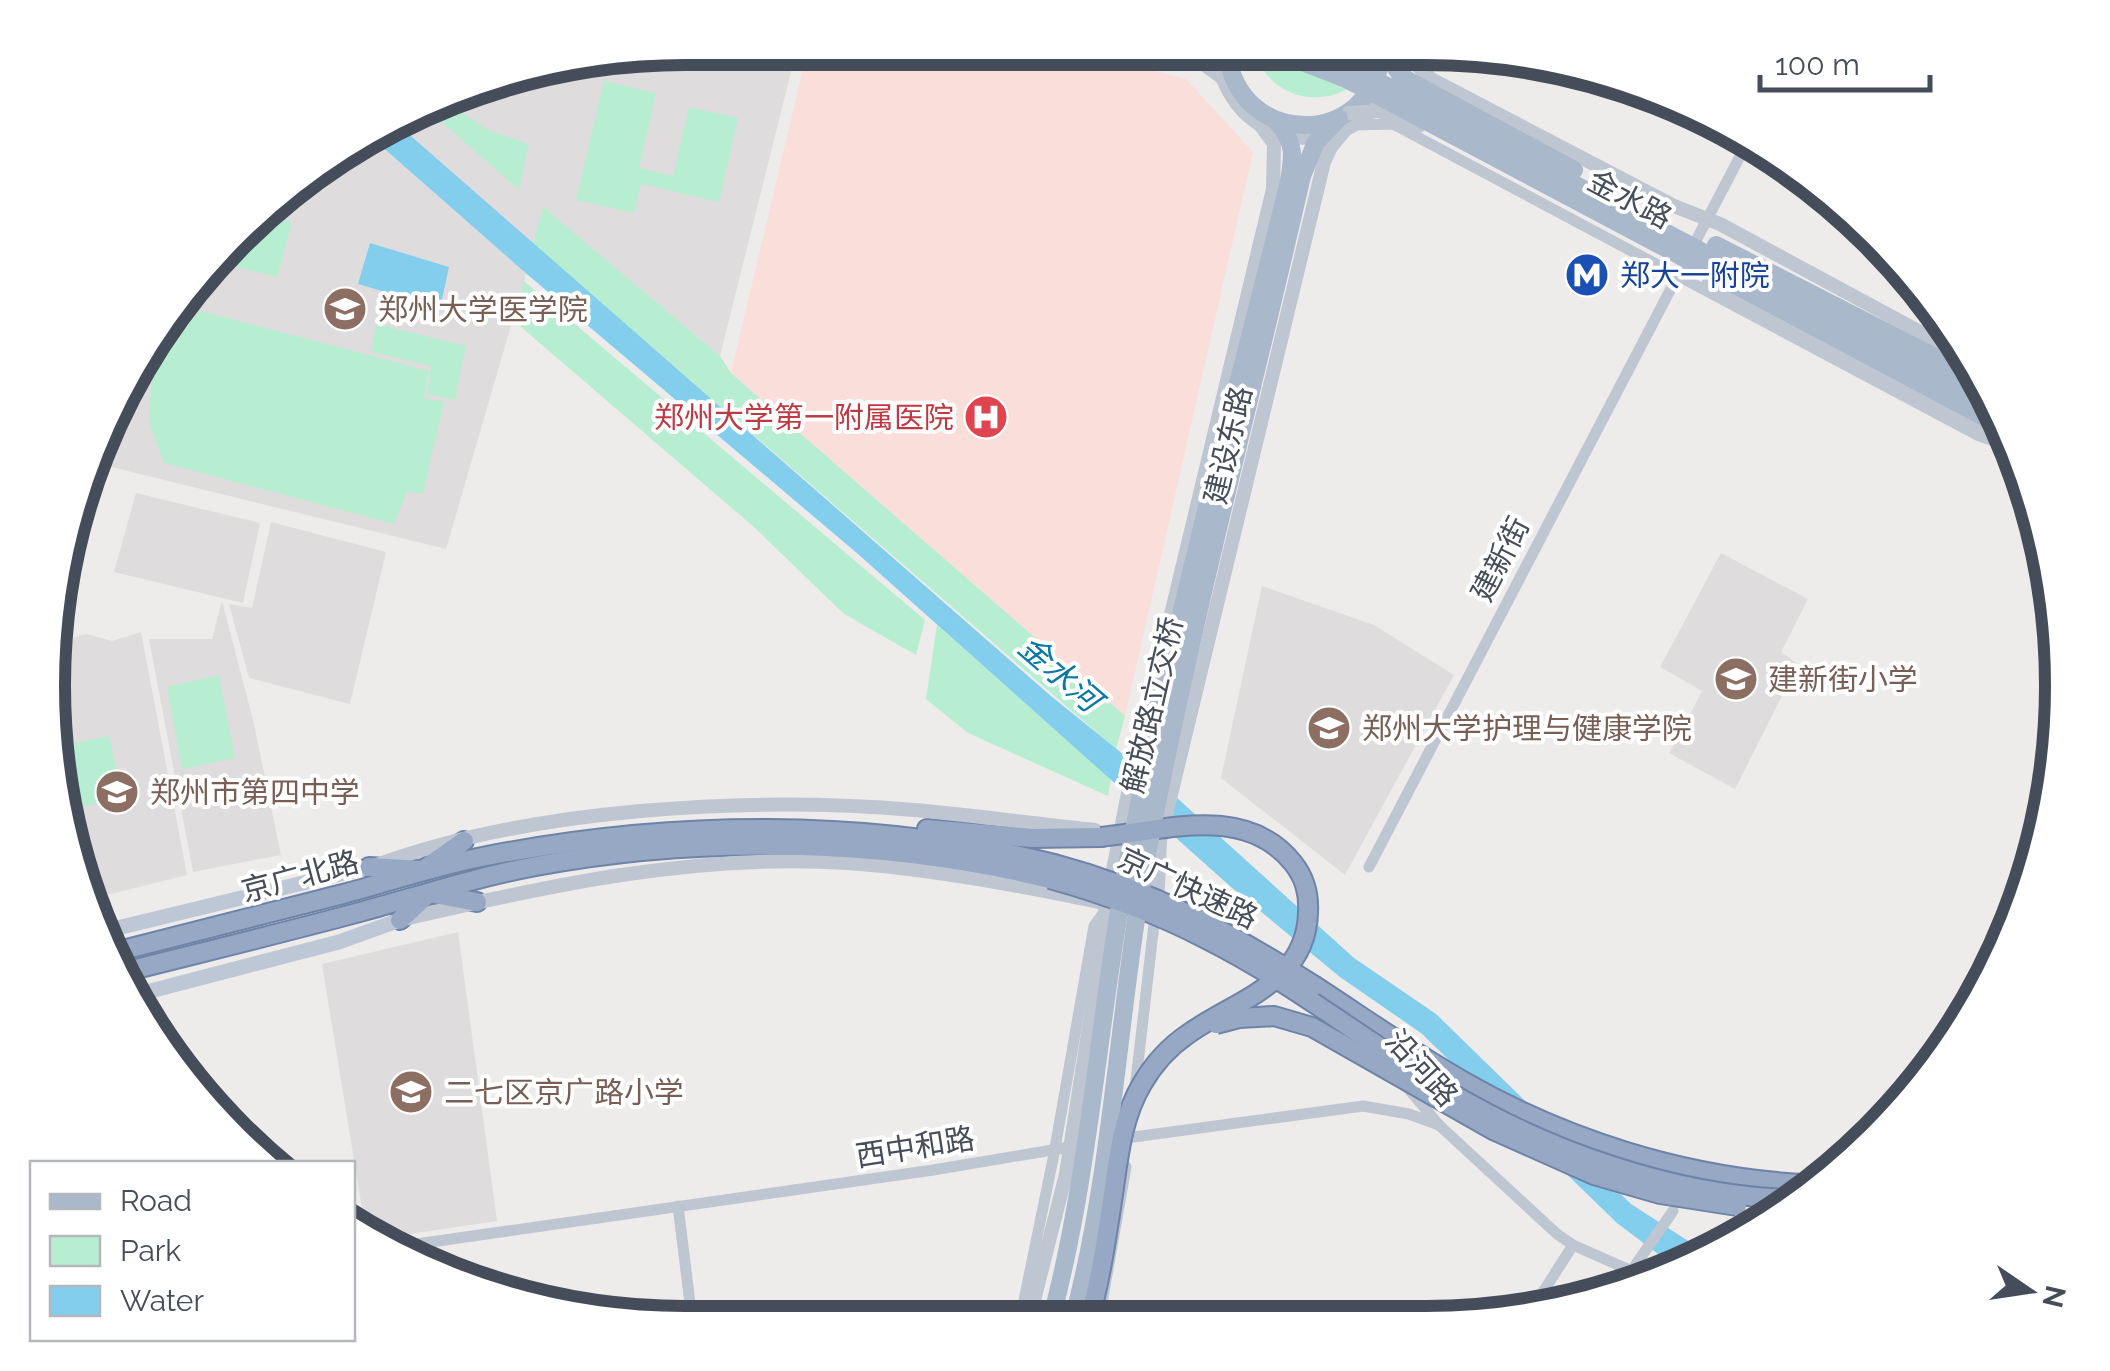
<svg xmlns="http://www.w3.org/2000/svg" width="2110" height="1371" viewBox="0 0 2110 1371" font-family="Raleway,'Noto Sans SC',sans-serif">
<rect width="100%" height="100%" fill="#eeebeb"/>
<g fill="#dfdcdd">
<polygon points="686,48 797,48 720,356 543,208 524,281 446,549 91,462 179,298 331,155 481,81"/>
<polygon points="136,493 260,523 243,603 114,572"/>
<polygon points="271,522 386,552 350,704 249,678 229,604 252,608"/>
<polygon points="1721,553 1808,599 1781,652 1798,664 1735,789 1669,753 1702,691 1660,667"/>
<polygon points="1262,586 1374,625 1454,675 1345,875 1221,778"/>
<polygon points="222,601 254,724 281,855 193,872 149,639 212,639"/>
<polygon points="141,632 187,875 91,899 69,850 49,644 87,634 112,641"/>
<polygon points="458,932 497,1221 382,1238 365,1227 322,964"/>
</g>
<polygon fill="#faded9" points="808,48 1073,50 1186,79 1253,152 1125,716 731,373"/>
<g fill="#b7eed1">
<path d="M1256,51L1372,52C1360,114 1269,111 1256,51Z"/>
<polygon points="604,81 656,93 639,168 673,176 689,107 738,118 719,202 641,184 634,213 576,200"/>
<polygon points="443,100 488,130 529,144 519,190 436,117 430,106"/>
<polygon points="543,207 720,356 731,373 1125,716 1116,749 533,244"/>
<polygon points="266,216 292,222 277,277 217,262"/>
<polygon points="524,281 925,620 916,655 844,614 755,528 513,320"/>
<polygon points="201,311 429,371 424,398 444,402 423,494 407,492 394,524 164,463 149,423 151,385 165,345"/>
<polygon points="376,324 466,346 455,400 427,394 431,366 371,352"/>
<polygon points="937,625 1111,779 1108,796 968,733 926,699"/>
<polygon points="219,675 235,758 182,769 167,687"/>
<polygon points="109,736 123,799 70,809 60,746"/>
</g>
<g fill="#83ceec">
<polygon points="396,123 1051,696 1176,797 1354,958 1436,1014 1631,1204 1710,1255 1674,1266 1617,1223 1421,1033 1340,977 1231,887 858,554 528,275 370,136"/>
<polygon points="370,243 449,267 440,308 358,284"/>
</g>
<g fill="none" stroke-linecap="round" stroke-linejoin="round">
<defs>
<g id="trunk">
<polyline points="927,829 1032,838 1101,837"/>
<polyline points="369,867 423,870 464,841"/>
<polyline points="400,920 429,893 477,902"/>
<path d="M115,952C191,933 267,914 343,894C389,882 435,866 482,857C669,820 868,817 1054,864"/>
<path d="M124,972C203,952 282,933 360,912C418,896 477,877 536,866C701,835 887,839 1050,879"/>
<path d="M1315,986C1364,1018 1412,1052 1463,1081C1565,1140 1684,1177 1802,1184"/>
</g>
</defs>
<use href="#trunk" stroke="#6d84a8" stroke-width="22"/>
<g stroke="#bec6d1" stroke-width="11">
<polyline points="1355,125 1393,124 1977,435 2008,446"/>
<polyline points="1369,867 1748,141"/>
<polyline points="1406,1086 1439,1125 1557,1234 1573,1245 1641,1275"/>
<polyline points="1135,1089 1154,924"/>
<polyline points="1119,1139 1363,1106 1409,1114 1439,1125"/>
<polyline points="678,1206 692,1319"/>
<polyline points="396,1247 933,1170 1076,1146"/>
<polyline points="1632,1270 1673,1211"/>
<polyline points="1536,1303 1573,1245"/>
<polyline points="1020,1320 1054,1154 1094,926 1105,911"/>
<polyline points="1099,1320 1126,1167"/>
</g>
<g stroke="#bec6d1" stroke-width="14">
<polyline points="1186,51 1221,77"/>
<path d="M1217,51C1224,134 1317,167 1375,108"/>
<polyline points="1403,52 1431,79 1674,206 1720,224 1957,352"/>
<polyline points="1709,281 2006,439"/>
<path d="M374,866C529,808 750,796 914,810C974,815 1035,824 1095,830"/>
<polyline points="1157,908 1160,840 1324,162 1331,147 1345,130"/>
<path d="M400,920C545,886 696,853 847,863C933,869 1019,885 1103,903"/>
<polyline points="1104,931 1105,911 1127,798 1273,189 1274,144 1261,126"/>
</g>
<g stroke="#bdc7d5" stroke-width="15">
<polyline points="105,931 369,867"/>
<polyline points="135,995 339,942 400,920"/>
</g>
<path stroke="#aab8cb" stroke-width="18" d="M1227,51C1237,149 1372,150 1382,52"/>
<use href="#trunk" stroke="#96a8c4" stroke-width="18"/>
<defs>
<polyline id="rail" points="1894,1114 1909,1097"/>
</defs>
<use href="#rail" stroke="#adb0b6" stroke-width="8"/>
<use href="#rail" stroke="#fff" stroke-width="4" stroke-dasharray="11" stroke-linecap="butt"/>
<defs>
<g id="trunk-bridge">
<path d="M1054,864C1152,890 1230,932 1315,986"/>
<path d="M1050,879C1104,894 1156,913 1206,939C1292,982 1369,1044 1451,1093C1549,1151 1669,1193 1783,1199"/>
<polyline points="1216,1024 1239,1018 1274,1016 1312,1027 1493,1130 1594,1175 1660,1194 1737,1206"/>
<path d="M1089,1320C1100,1281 1106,1241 1112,1201C1118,1162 1121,1119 1142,1084C1153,1065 1169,1047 1188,1034C1236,1000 1307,983 1308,912C1309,893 1305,878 1293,863C1246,804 1166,830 1101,837"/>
</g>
</defs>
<use href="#trunk-bridge" stroke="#6d84a8" stroke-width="22" stroke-linecap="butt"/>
<g stroke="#bec6d1" stroke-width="14">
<polyline points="1348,113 1379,111 1419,126"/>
<polyline points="1029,1320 1066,1174 1104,931"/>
</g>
<g stroke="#aab8cb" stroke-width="18">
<polyline points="1274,51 1344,78 1377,95 2003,427"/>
<polyline points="1312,52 1398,91 1998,408"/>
<polyline points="1385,52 1400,74 1409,81 1574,170"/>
<polyline points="1716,245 1978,379"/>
<path d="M1051,1320C1092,1166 1099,1006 1130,850C1173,627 1233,407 1288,186C1293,159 1297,142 1276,121"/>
<path d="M1073,1320C1114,1166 1118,1005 1148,849C1191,623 1251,400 1302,176L1316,142L1339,118"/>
</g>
<use href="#trunk-bridge" stroke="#96a8c4" stroke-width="18"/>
</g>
<defs>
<symbol id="metro-disc" viewBox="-11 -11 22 22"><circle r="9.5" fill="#1a4fb4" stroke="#fff"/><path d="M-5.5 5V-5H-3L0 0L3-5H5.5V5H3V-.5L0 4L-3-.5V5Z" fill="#fff"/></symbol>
<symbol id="university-disc" viewBox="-11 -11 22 22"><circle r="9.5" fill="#8d6e63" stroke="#fff"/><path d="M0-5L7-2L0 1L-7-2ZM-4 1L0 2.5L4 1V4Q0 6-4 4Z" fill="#fff"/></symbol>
<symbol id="hospital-disc" viewBox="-11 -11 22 22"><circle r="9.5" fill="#e0444e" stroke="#fff"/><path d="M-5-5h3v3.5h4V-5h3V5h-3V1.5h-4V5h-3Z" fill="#fff"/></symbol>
<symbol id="school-disc" viewBox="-11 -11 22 22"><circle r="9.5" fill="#8d6e63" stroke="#fff"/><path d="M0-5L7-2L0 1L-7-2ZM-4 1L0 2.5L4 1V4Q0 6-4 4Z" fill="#fff"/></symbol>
</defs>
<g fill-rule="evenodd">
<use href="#metro-disc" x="1562" y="250" width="50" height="50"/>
<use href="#university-disc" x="320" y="284" width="50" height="50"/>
<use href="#hospital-disc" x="961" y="392" width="50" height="50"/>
<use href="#school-disc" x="1711" y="654" width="50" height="50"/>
<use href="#university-disc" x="1304" y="703" width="50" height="50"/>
<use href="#school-disc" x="92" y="767" width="50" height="50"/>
<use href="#school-disc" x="386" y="1067" width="50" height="50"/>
</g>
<g text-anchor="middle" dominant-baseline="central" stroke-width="8" stroke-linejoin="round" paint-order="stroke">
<g font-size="30" fill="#444d59" stroke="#fff">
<text transform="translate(1630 199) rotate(28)">金水路</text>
<text transform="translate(1228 445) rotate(-77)">建设东路</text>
<text transform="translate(1500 559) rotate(-63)">建新街</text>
<text transform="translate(1152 705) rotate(-77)">解放路立交桥</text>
<text transform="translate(300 876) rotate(-15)">京广北路</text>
<text transform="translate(1188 888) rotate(25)">京广快速路</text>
<text transform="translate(1422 1068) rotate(48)">沿河路</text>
<text transform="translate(915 1147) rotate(-9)">西中和路</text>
</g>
<g font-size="30" fill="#164399" stroke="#fff" text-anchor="start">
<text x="1620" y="275">郑大一附院</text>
</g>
<g font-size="30" fill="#785e54" stroke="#fff" text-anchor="start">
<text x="378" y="309">郑州大学医学院</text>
<text x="1768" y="679">建新街小学</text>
<text x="1362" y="728">郑州大学护理与健康学院</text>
<text x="150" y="792">郑州市第四中学</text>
<text x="444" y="1092">二七区京广路小学</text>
</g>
<g font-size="30" fill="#be3a42" stroke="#fff" text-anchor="end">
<text x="954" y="417">郑州大学第一附属医院</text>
</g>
<g font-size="32" font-style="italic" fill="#0a78a5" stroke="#fff">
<text transform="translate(1060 673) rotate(41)">金水河</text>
</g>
</g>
<path d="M0 0H2110V1371H0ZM685 65H1425A620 620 0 0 1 2045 685V686A620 620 0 0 1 1425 1306H685A620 620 0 0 1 65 686V685A620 620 0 0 1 685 65Z" fill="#fff" fill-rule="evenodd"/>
<path fill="none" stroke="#444d59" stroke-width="12" d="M685 65H1425A620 620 0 0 1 2045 685V686A620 620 0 0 1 1425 1306H685A620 620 0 0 1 65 686V685A620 620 0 0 1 685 65Z"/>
<rect x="30" y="1161" width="325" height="180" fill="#ffffff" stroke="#b4b8bd" stroke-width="2.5"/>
<rect x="50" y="1194" width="50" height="15" fill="#aab8cb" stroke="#b4b8bd" stroke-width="2.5"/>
<text x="120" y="1211" font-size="30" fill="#444d59">Road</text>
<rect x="50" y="1236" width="50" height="30" fill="#b7eed1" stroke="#b4b8bd" stroke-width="2.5"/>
<text x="120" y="1261" font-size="30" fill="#444d59">Park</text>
<rect x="50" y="1286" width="50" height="30" fill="#83ceec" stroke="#b4b8bd" stroke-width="2.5"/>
<text x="120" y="1311" font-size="30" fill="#444d59">Water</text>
<g transform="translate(2030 1291) rotate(103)" stroke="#ffffff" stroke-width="8" paint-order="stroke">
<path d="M0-8L18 38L0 25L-18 38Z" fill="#444d59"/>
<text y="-15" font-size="28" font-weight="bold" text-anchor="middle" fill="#444d59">N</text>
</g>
<path d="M1760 75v15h170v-15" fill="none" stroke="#444d59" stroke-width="5"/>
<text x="1775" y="75" font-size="30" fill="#444d59" stroke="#ffffff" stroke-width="8" paint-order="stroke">100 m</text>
</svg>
